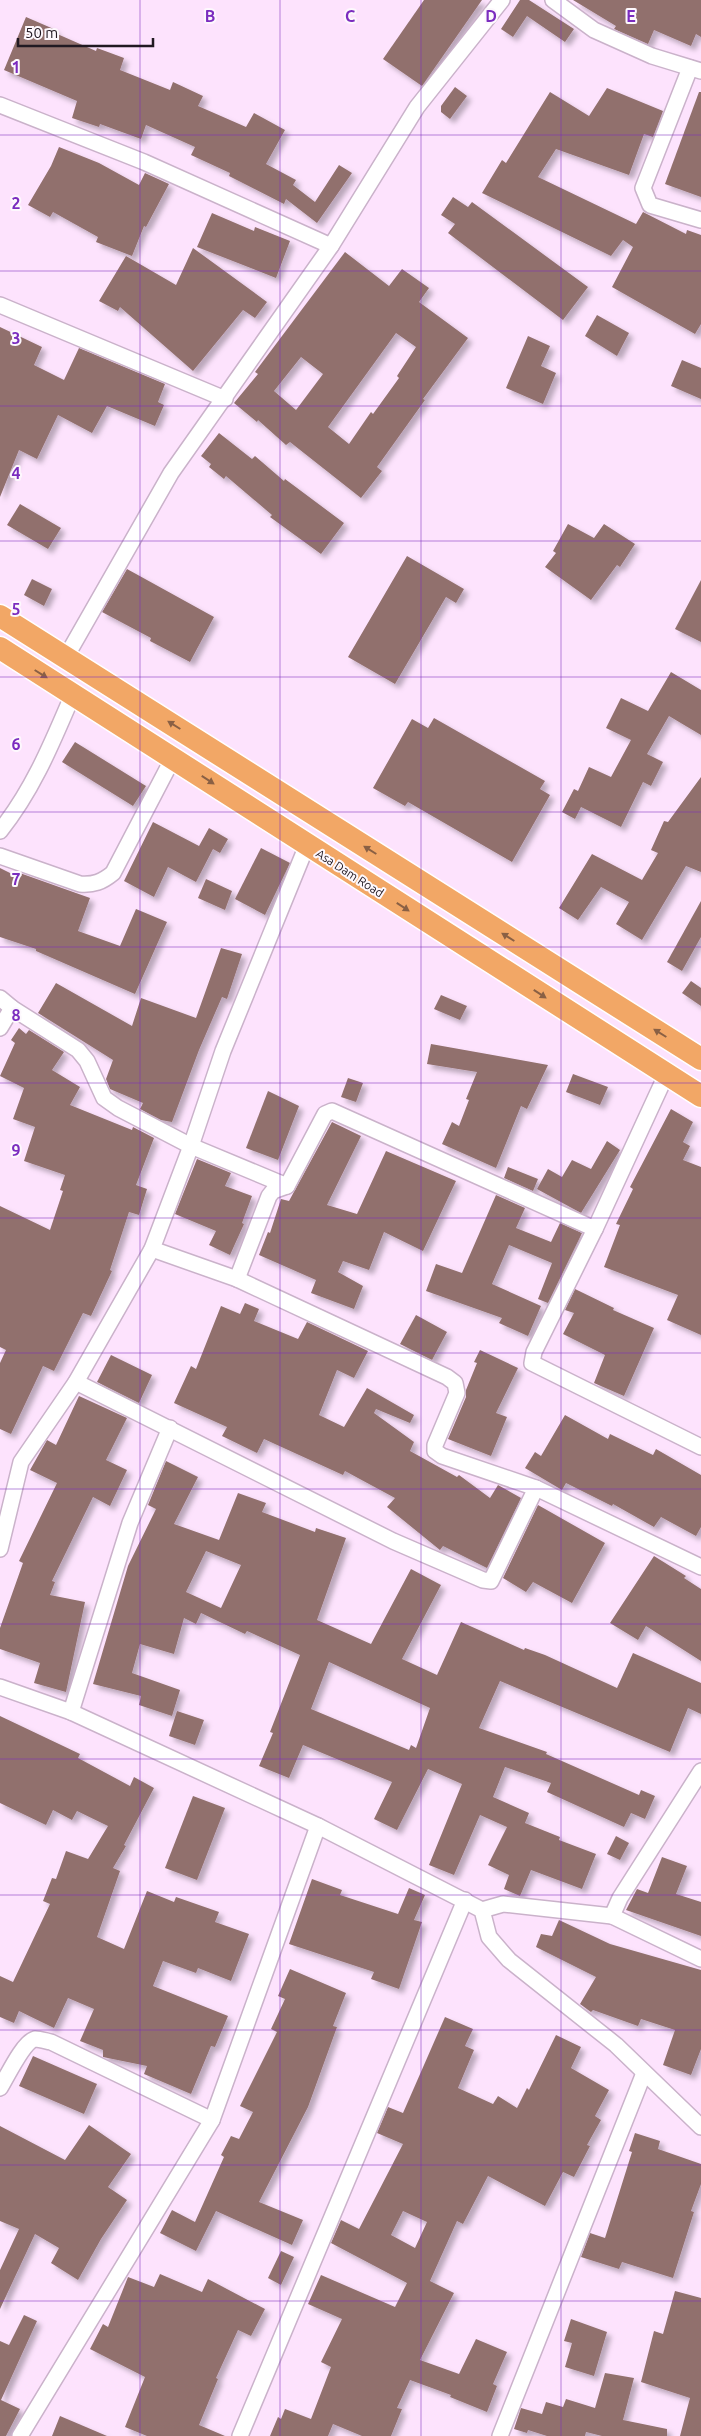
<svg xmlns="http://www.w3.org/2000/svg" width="701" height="2436" viewBox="0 0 701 2436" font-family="Ubuntu,sans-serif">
<defs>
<filter id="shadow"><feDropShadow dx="4.5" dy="4.5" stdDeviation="2.5" flood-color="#0004"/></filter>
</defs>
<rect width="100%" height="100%" fill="#fde3fd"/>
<g fill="#916f6d" fill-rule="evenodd" filter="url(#shadow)">
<polygon points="424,0 482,0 422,86 383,59"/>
<polygon points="520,0 529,0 574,29 565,42 527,16 513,37 501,29"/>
<polygon points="573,0 701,0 701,37 696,34 691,46 654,30 648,44 614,29 616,26"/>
<polygon points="26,17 56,30 55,33 96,51 97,48 124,58 120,70 170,90 173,82 203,96 198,106 246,127 254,113 285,130 266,164 296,180 293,185 315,202 339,165 352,173 317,223 286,199 284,204 229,176 230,173 191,155 195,147 146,125 141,139 100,124 99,127 72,118 77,101 4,70"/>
<polygon points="455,87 467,96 450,119 441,112 441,106"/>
<polygon points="607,88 663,111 653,137 644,134 629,175 556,149 538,177 636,224 643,212 686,234 687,230 701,235 701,324 695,334 612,287 633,247 623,240 611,256 482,193 502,160 506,163 550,92 589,116"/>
<polygon points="699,92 701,92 701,197 665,184"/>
<polygon points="59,147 99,163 139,185 145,173 169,184 146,227 144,226 132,256 96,242 98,237 53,212 50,217 28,205 51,166"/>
<polygon points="453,197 468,207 472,202 588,287 563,320 448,233 455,224 441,215"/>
<polygon points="212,213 254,231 255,227 290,241 276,278 197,247"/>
<polygon points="193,248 267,302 255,318 243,310 193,371 120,307 118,311 99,301 126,256 176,285"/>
<path d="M345,252L389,286L402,269L429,288L419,302L468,338L423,399L425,400L377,467L382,471L361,498L290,442L286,445L258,420L257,422L234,403L258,374L255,372ZM396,333L416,347L397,376L399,378L373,414L371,412L349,444L328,427ZM301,357L323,374L296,410L274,391Z"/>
<polygon points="597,315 629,333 617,356 585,336"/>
<polygon points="0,327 42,347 34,365 64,380 79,348 165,384 158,402 164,405 155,426 107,406 92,433 58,415 37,459 19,450 0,497"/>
<polygon points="528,336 550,346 541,366 556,373 543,404 506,388"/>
<polygon points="682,360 701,368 701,399 671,386"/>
<polygon points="219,433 252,459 255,456 284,481 285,479 344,523 321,554 270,517 272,515 226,476 224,479 209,467 211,464 201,456"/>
<polygon points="20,504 61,528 48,549 7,525"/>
<polygon points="568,524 594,538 604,524 635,544 620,567 617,565 591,600 545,567 556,553 553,551"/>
<polygon points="407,556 464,589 456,603 446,597 395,684 348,657"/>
<polygon points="127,569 214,617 190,662 150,641 151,638 102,612"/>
<polygon points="32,579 52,589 44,606 24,595"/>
<polygon points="701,580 701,642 675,629"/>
<polygon points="671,672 701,690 701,735 669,716 647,754 663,762 651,786 643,782 621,827 581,807 575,819 562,812 574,789 578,791 589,767 611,777 631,740 606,728 621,698 648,711"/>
<polygon points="434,718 545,781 540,789 550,795 512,862 408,802 405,806 373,788 412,719 428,728"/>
<polygon points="75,742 146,786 133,806 62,762"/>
<polygon points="701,777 701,872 686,866 642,940 616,924 629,902 601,887 578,920 559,908 592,854 642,880 658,853 651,850 664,821 668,822"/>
<polygon points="153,822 199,846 209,828 228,839 220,853 213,849 196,882 168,867 154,897 124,881"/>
<polygon points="261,848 290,863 265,915 235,899"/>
<polygon points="0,868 16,876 17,872 90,898 78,931 120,946 136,909 167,922 135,994 36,951 36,949 0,937"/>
<polygon points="206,879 232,891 225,910 198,898"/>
<polygon points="701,901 701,937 682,971 667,962"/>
<polygon points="221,948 242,954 227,999 222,997 199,1050 172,1122 161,1120 140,1109 143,1103 110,1089 106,1079 113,1060 38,1013 56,983 132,1026 141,998 196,1018"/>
<polygon points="691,981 701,988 701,1006 682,993"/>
<polygon points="441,995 467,1006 460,1020 434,1009"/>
<polygon points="19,1028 26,1034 29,1030 64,1052 52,1070 80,1087 70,1105 132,1130 133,1127 154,1138 136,1185 147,1189 139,1215 129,1212 110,1270 112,1271 91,1316 83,1313 54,1371 43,1366 11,1434 0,1429 0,1363 6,1350 0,1347 0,1206 50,1230 63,1191 60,1190 65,1175 24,1161 35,1127 13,1119 24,1088 0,1076 15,1043 11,1040"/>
<polygon points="431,1044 548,1065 527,1109 521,1106 496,1168 442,1144 452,1122 459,1126 469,1100 466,1099 477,1072 427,1064"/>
<polygon points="573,1074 608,1087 600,1105 566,1092"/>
<polygon points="348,1078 363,1083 356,1102 341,1097"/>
<polygon points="268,1091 299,1106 278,1160 246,1148"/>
<polygon points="671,1109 693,1122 683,1142 690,1146 683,1160 701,1167 701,1335 667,1320 678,1295 604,1267 620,1225 616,1224 633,1189 630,1187"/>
<polygon points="332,1122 361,1136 327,1205 357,1214 386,1151 456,1181 423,1251 384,1232 369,1270 343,1261 338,1272 363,1286 354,1309 311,1293 316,1280 259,1255 268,1232 270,1233 281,1199 289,1201"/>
<polygon points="607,1141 620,1150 581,1213 537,1189 548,1169 562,1177 572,1160 591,1169"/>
<polygon points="197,1159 231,1173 225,1186 252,1196 242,1223 244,1224 230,1255 209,1245 216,1231 175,1214"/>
<polygon points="508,1167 538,1179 533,1191 504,1178"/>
<polygon points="496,1195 525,1208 516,1228 551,1242 560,1223 582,1233 548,1303 538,1299 552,1263 509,1245 492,1284 541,1306 528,1336 499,1323 502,1318 426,1291 436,1264 462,1273"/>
<polygon points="575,1289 614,1308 613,1310 654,1328 624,1396 594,1383 605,1355 563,1334 574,1313 565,1310"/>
<polygon points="245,1303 259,1309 254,1321 298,1339 307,1322 368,1351 354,1378 337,1370 319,1415 344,1427 367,1388 414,1415 410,1423 376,1409 374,1413 414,1442 410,1451 457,1477 459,1475 490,1498 498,1485 521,1498 487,1568 443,1546 440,1550 387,1507 395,1498 345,1471 343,1475 264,1439 257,1453 222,1436 227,1427 174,1403 191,1366 196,1369 221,1306 240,1314"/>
<polygon points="416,1315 447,1332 432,1360 400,1344"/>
<polygon points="480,1350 518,1368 496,1413 507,1417 491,1456 448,1439 466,1397 466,1390 477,1363 474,1362"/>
<polygon points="111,1355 152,1375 139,1403 97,1382"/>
<polygon points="79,1396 127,1418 106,1460 127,1470 110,1506 93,1497 52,1581 55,1582 50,1595 85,1602 66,1692 34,1683 40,1663 0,1649 0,1628 23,1563 19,1561 57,1483 30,1470 47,1440 56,1445"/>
<polygon points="565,1415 608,1439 610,1434 653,1455 656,1449 701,1475 701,1527 696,1536 661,1517 654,1527 613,1504 612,1506 566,1483 562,1490 525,1468 535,1452 541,1456"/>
<path d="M166,1461L198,1477L174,1524L219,1540L238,1493L266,1503L262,1512L315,1532L316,1528L346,1538L317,1620L371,1644L411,1569L441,1585L402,1659L437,1675L461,1622L524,1650L525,1648L545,1655L617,1688L633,1653L701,1683V1714L688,1708L670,1752L500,1681L479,1728L547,1752L546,1754L639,1795L641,1790L655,1796L645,1819L631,1813L624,1827L547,1792L551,1783L505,1767L493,1797L529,1813L525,1823L560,1837L559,1840L596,1854L582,1889L531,1870L520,1896L504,1889L509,1875L488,1865L507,1827L480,1815L454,1875L429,1865L462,1784L428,1769L397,1830L374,1819L392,1782L303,1745L289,1778L259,1766L273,1733L270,1732L300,1655L247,1631L245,1634L201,1613L196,1624L184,1618L174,1654L140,1644L132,1673L180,1690L172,1716L139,1705L141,1696L93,1684L128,1566L156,1509L148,1505ZM206,1551L241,1565L221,1608L186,1592ZM329,1662L430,1708L416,1748L411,1745L409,1750L311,1709Z"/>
<polygon points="538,1505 605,1543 572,1603 533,1582 526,1592 503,1578"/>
<polygon points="654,1556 686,1576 684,1578 701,1589 701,1661 646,1626 638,1640 610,1623"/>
<polygon points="177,1711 204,1720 195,1745 169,1736"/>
<polygon points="0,1716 80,1754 78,1758 130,1786 134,1777 154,1788 124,1845 126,1846 113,1868 120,1871 97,1937 124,1949 147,1891 174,1902 176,1897 219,1912 215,1922 249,1934 231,1981 198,1968 196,1973 163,1961 153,1986 228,2016 215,2047 211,2046 191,2094 144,2074 147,2066 103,2057 103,2050 80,2041 94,2009 68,1998 54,2028 19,2011 14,2023 0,2017 0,1976 13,1982 50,1904 43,1901 52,1878 56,1879 66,1851 88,1859 108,1826 77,1811 72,1820 53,1810 46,1825 0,1803"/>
<polygon points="193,1796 225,1808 197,1880 165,1868"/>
<polygon points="616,1836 629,1843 620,1860 607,1854"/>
<polygon points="662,1857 687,1866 676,1894 701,1902 701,1936 626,1910 637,1889 648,1893"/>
<polygon points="312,1879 342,1890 340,1895 398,1914 409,1888 425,1895 414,1920 422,1922 399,1989 371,1979 374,1972 289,1944"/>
<polygon points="559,1920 610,1944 701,1970 701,2049 691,2075 663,2065 675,2030 641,2019 638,2026 593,2010 591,2012 580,2004 596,1977 536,1947 541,1934 552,1936"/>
<polygon points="290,1969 346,1993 333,2026 337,2027 308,2107 259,2202 303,2220 292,2245 216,2211 196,2251 160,2233 172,2210 195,2222 224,2157 221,2155 231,2136 239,2139 253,2112 240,2106 277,2032 271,2029 285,1999 278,1996"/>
<path d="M445,2017L473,2029L465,2046L474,2050L458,2088L493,2104L498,2096L517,2108L527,2088L529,2090L556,2035L581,2047L571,2068L609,2090L595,2116L601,2120L587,2145L590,2146L574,2177L563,2172L545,2206L488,2176L463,2224L457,2221L430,2281L454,2293L420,2360L459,2374L476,2339L507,2352L493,2384L497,2386L487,2412L450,2397L451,2395L410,2380L397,2408L402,2409L391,2436H362L333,2424L328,2436H270L278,2417L281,2419L285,2409L311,2419L331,2367L321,2362L342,2319L308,2304L321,2275L395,2307L407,2283L331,2243L341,2220L359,2229L403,2144L377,2133L388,2107L403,2113ZM403,2211L427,2222L415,2248L391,2235Z"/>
<polygon points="33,2056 97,2084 84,2114 19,2086"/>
<polygon points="89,2125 131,2154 108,2187 127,2200 101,2239 78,2280 51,2263 59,2248 35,2234 0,2309 0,2270 19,2229 0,2221 0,2126 65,2160"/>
<polygon points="635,2133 660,2141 658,2149 701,2164 701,2184 691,2211 694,2212 673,2278 622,2262 619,2269 581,2257 590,2233 605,2238 632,2152 629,2151"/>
<polygon points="281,2251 294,2257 281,2285 268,2278"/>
<polygon points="160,2274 202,2292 208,2279 265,2309 251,2336 238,2330 216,2378 218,2379 199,2425 225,2436 147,2436 125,2427 145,2377 90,2349 103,2324 108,2327 128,2277 154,2287"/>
<polygon points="675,2291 701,2298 701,2436 680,2436 690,2398 641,2382 654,2331 663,2334"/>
<polygon points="24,2315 37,2321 1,2400 20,2409 6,2436 0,2436 0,2341 9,2345"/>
<polygon points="571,2319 607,2332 594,2376 565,2367 572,2343 564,2341"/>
<polygon points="605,2373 634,2378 623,2420 667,2429 667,2436 602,2436 586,2432 585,2436 547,2436 528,2430 527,2433 514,2429 521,2408 542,2414 546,2402 563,2407 566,2399 595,2408"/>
<polygon points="60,2416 107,2436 52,2436"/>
</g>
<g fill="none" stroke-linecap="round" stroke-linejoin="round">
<defs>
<g id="minor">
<polyline points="553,0 594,30 652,56 701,71"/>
<polyline points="690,68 643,188 650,205 701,220"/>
<polyline points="0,105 144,162 331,246"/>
<polyline points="0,305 225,399"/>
<polyline points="66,657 171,473 331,246 417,107 502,0"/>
<path d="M0,831C33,790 52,743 73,694"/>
<path d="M0,856L80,884C94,885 102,882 113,873L173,758"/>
<polyline points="0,998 12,1008 78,1050 87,1061 104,1098 118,1108 191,1146 287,1186"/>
<polyline points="0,1028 12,1008"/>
<polyline points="666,1075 595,1229 534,1352 532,1363 701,1447"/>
<polyline points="152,1249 237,1279 447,1377 455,1383 457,1393 435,1445 435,1451 442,1456 536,1488 701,1567"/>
<polyline points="237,1279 269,1196 273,1191 287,1186 325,1114 332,1111 595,1229"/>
<polyline points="76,1382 393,1541 483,1580 491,1581 536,1488"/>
<polyline points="0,1549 21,1462 76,1382 152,1249 191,1146 223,1051 307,845"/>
<polyline points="0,1687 71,1712 318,1826 482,1910 489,1937 509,1960 616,2045 701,2127"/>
<polyline points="71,1712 130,1523 170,1428"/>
<polyline points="482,1910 503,1904 612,1916 620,1898 701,1771"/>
<polyline points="612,1916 701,1959"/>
<path d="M0,2088C7,2077 23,2042 35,2039C40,2039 46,2041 51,2042L212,2120"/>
<polyline points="20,2436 212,2120 318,1826"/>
<polyline points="240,2436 465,1900"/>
<polyline points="500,2436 644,2073"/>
</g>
<g id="primary">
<polyline points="0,616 701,1059"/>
<polyline points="0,648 701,1096"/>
</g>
</defs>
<use href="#minor" stroke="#cab2ca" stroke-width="18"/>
<use href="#primary" stroke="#fff" stroke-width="25"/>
<use href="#minor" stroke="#fff" stroke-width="15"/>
<use href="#primary" stroke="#f2a766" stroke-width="22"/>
</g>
<defs><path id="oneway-solid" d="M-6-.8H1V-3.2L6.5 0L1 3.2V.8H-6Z" transform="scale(1.25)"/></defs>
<g fill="#8a6044">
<use href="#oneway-solid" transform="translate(41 674) rotate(32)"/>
<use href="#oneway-solid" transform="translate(174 725) rotate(-148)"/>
<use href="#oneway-solid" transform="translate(208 780) rotate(33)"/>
<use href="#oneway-solid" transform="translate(370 850) rotate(-148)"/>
<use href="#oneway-solid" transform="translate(403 907) rotate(33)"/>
<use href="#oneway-solid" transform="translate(508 937) rotate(-148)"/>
<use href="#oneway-solid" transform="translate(540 994) rotate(33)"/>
<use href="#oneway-solid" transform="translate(660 1033) rotate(-148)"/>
</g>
<path fill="none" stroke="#7b2cbf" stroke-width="1" stroke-opacity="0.55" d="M140,0V2436M280,0V2436M421,0V2436M561,0V2436M0,135H701M0,271H701M0,406H701M0,541H701M0,677H701M0,812H701M0,947H701M0,1083H701M0,1218H701M0,1353H701M0,1489H701M0,1624H701M0,1759H701M0,1895H701M0,2030H701M0,2165H701M0,2301H701"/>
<g text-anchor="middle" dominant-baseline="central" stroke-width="4" stroke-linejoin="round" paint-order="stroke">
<g font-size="12" fill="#211922" stroke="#fdf8fd">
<text transform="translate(350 873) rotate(33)">Asa Dam Road</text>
</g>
</g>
<g font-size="16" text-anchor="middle" font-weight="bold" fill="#7b2cbf" stroke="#fdf8fd" stroke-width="4" stroke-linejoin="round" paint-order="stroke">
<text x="210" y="22">B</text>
<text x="350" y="22">C</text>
<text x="491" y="22">D</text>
<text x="631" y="22">E</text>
<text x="16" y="73">1</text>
<text x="16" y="209">2</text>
<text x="16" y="344">3</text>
<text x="16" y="479">4</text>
<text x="16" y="615">5</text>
<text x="16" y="750">6</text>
<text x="16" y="885">7</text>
<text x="16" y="1021">8</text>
<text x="16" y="1156">9</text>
</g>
<path d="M18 38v8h135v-8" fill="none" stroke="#211922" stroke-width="2.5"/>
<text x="25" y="38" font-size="15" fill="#211922" stroke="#fdf8fd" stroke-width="4" paint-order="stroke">50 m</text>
</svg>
